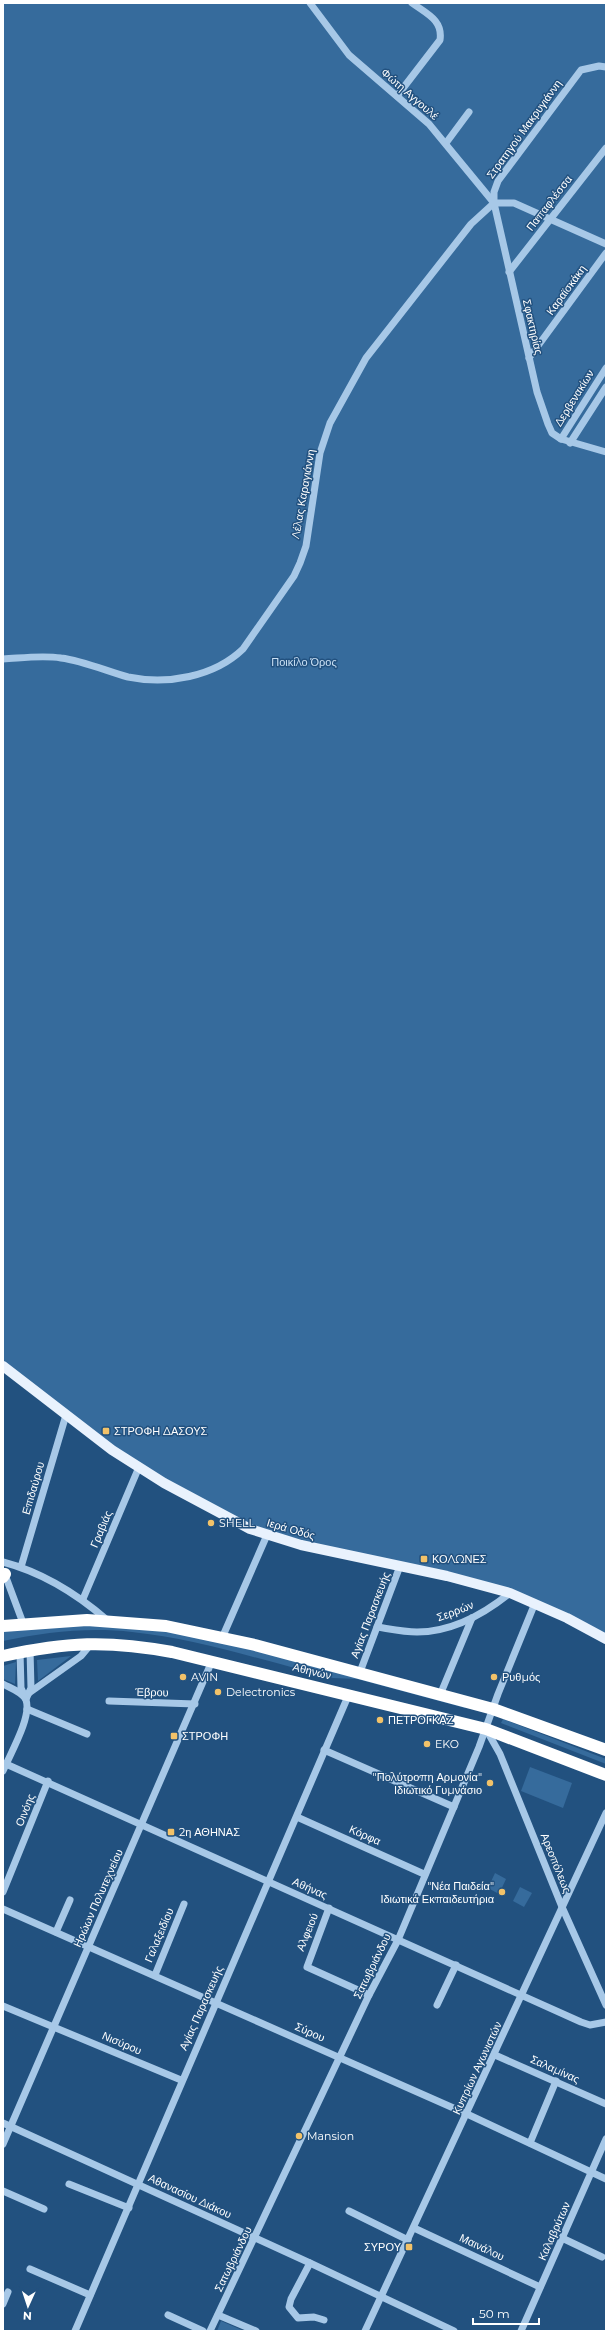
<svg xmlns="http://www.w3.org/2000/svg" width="609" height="2334" viewBox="0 0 609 2334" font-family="Montserrat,sans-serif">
<rect width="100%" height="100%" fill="#22517f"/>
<g fill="#366b9c">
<polygon points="3,3 606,3 606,1639 535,1603 283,1540 164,1483 3,1366"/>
<path d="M102,1625L164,1631L221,1641L466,1705L465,1708L357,1679L333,1678C267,1662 200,1639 132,1632C89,1627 45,1632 3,1641V1631L61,1626Z"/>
<polygon points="71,1656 38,1681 37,1660"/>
<polygon points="16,1662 15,1684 3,1679 3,1666"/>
<polygon points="503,1719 606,1759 606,1764 501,1723"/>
<polygon points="530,1767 572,1783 563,1808 521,1791"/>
<polygon points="495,1873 506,1879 499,1894 488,1888"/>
<polygon points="520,1887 532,1893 524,1907 513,1901"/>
<polygon points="221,2321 244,2331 217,2331"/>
</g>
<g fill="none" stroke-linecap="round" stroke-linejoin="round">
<g stroke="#a7c8e7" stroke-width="7">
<polyline points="310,3 349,55 429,124 494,203"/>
<polyline points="606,67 599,66 581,70 498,181 494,192 494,203 537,392 548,424 552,433 561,439 606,452"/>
<path d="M397,96L440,40C443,20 427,14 412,3"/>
<polyline points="446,143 469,112"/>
<polyline points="509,272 606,148"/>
<polyline points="529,358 606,253"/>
<polyline points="561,439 606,368"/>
<polyline points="570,443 606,387"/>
<path d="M3,659C22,658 42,655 61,658C84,661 106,671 128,677C167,685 214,677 243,649L294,576L300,563L306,546L320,453L330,423L366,358L471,224L494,203H514L606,244"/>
<path d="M3,1562C41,1572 77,1594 107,1620"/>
<polyline points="21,1567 66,1415"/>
<polyline points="4,1572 23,1623"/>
<polyline points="83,1599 139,1467"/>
<path d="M377,1627C390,1629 404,1632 417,1632C451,1632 484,1614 510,1593"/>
<polyline points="222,1638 267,1535"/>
<polyline points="20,1652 21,1688 26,1699 31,1688 30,1650"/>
<polyline points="360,1672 400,1566"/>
<path d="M3,1684C10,1688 23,1692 26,1700C32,1717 10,1754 3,1771"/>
<polyline points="29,1693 81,1656 91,1644"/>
<polyline points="440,1695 472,1618"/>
<polyline points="109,1701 195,1704"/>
<polyline points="27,1709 87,1734"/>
<polyline points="487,1731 500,1754 562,1907 606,2005"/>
<polyline points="324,1750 454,1807"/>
<polyline points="6,1764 581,2022 590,2025 606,2022"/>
<polyline points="297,1817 424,1874"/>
<polyline points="3,1892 48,1781"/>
<polyline points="329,1908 307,1967 369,1995"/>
<polyline points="3,1909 467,2114 606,2179"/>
<polyline points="56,1932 70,1900"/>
<polyline points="155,1975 184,1904"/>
<polyline points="437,2005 456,1965"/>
<polyline points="3,2006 181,2080"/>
<polyline points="495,2055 606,2104"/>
<polyline points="3,2123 310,2263 454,2331"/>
<polyline points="530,2143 556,2081"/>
<polyline points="3,2144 212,1661"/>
<polyline points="69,2184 129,2208"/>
<polyline points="3,2191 44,2209"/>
<polyline points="349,2211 408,2240"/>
<polyline points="414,2228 540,2287"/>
<polyline points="562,2238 602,2257"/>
<polyline points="310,2263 291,2299 289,2307 298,2318 314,2317 324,2320"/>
<polyline points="30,2269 90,2295"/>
<polyline points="3,2304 8,2292"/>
<polyline points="168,2315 203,2331"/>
<polyline points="218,2315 256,2331"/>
<polyline points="75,2331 349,1694"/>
<polyline points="210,2331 369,1995 398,1940 479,1747 498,1694 535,1603"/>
<polyline points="365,2331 606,1813"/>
<polyline points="521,2331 606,2139"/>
</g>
<polyline stroke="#e9f2fd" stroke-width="10" points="3,1366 112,1450 164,1483 250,1529 301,1545 447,1576 510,1593 567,1618 606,1639"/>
<g stroke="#fff" stroke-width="12">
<polyline points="3,1577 5,1574"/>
<polyline points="3,1626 87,1620 166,1626 255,1645 493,1709 606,1750"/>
<path d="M3,1656C66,1642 108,1640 172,1652L486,1729L606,1775"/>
</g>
</g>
<g fill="#f2c269" stroke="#22517f" stroke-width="1.5">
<rect x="102" y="1427" width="8" height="8" rx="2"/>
<circle cx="211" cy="1523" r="4"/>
<rect x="420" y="1555" width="8" height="8" rx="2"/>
<circle cx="183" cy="1677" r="4"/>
<circle cx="494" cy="1677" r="4"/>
<circle cx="218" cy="1692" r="4"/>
<circle cx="380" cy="1720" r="4"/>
<rect x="170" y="1732" width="8" height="8" rx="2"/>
<circle cx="427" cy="1744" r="4"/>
<circle cx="490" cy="1783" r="4"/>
<rect x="167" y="1828" width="8" height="8" rx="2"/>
<circle cx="502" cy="1892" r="4"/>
<circle cx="299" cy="2136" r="4"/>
<rect x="405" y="2243" width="8" height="8" rx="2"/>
</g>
<g text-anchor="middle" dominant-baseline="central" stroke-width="3" stroke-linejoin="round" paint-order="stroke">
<g font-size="11" fill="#fff" stroke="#22517f">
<text transform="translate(410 94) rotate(41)">Φώτη Αγγουλέ</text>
<text transform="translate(524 129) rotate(-54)">Στρατηγού Μακρυγιάννη</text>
<text transform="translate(549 203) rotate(-52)">Παπαφλέσσα</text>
<text transform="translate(566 290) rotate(-54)">Καραϊσκάκη</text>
<text transform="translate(533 327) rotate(77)">Σφακτηρίας</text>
<text transform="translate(574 398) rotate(-58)">Δερβενακίων</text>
<text transform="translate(303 494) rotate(-80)">Λέλας Καραγιάννη</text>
<text transform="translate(33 1488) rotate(-74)">Επιδαύρου</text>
<text transform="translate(101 1529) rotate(-67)">Γραβιάς</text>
<text transform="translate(291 1529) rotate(16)">Ιερά Οδός</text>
<text transform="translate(455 1611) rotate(-21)">Σερρών</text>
<text transform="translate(370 1615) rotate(-69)">Αγίας Παρασκευής</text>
<text transform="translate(312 1671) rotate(14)">Αθηνών</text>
<text transform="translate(152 1692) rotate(1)">Έβρου</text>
<text transform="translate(25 1810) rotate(-68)">Οινόης</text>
<text transform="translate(365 1835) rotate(24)">Κόρφα</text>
<text transform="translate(556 1863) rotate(68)">Αρεοπόλεως</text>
<text transform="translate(310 1888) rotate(24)">Αθήνας</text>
<text transform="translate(98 1898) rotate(-66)">Ηρώων Πολυτεχνείου</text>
<text transform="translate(307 1932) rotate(-68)">Αλφειού</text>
<text transform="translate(159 1935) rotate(-67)">Γαλαξειδίου</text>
<text transform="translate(372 1966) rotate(-64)">Σατωβριάνδου</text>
<text transform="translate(201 2008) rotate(-66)">Αγίας Παρασκευής</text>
<text transform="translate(310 2032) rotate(24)">Σύρου</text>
<text transform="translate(122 2043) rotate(23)">Νισύρου</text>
<text transform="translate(477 2068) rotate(-65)">Κυπρίων Αγωνιστών</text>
<text transform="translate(555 2069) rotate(24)">Σαλαμίνας</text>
<text transform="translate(190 2196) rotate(25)">Αθανασίου Διάκου</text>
<text transform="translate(554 2231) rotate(-66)">Καλαβρύτων</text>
<text transform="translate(482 2247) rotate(25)">Μαινάλου</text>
<text transform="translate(233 2259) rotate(-64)">Σατωβριάνδου</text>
</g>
<g font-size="11" fill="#cbe1f5" stroke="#22517f">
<text x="304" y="662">Ποικίλο Όρος</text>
</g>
<g font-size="11" fill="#fff" stroke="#22517f" text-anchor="start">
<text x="114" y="1431">ΣΤΡΟΦΗ ΔΑΣΟΥΣ</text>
<text x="219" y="1523">SHELL</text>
<text x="432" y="1559">ΚΟΛΩΝΕΣ</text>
<text x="191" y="1677">AVIN</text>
<text x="502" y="1677">Ρυθμός</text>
<text x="226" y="1692">Delectronics</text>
<text x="388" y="1720">ΠΕΤΡΟΓΚΑΖ</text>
<text x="182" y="1736">ΣΤΡΟΦΗ</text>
<text x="435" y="1744">EKO</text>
<text x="482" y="1777" text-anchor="end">"Πολύτροπη Αρμονία"<tspan x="482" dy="13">Ιδιωτικό Γυμνάσιο</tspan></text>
<text x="179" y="1832">2η ΑΘΗΝΑΣ</text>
<text x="494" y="1886" text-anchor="end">"Νέα Παιδεία"<tspan x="494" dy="13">Ιδιωτικά Εκπαιδευτήρια</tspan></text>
<text x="307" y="2136">Mansion</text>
<text x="401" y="2247" text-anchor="end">ΣΥΡΟΥ</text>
</g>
</g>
<rect width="609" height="2334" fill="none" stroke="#ffffff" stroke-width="8"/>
<g transform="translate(28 2306) rotate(183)" stroke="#22517f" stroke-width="3" paint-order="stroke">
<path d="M0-3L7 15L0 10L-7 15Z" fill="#ffffff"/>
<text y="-6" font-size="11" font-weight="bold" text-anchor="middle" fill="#ffffff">N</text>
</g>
<path d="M473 2318v6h66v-6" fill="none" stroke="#ffffff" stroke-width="2"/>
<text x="479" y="2318" font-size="12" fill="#ffffff" stroke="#22517f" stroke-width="3" paint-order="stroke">50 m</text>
</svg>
